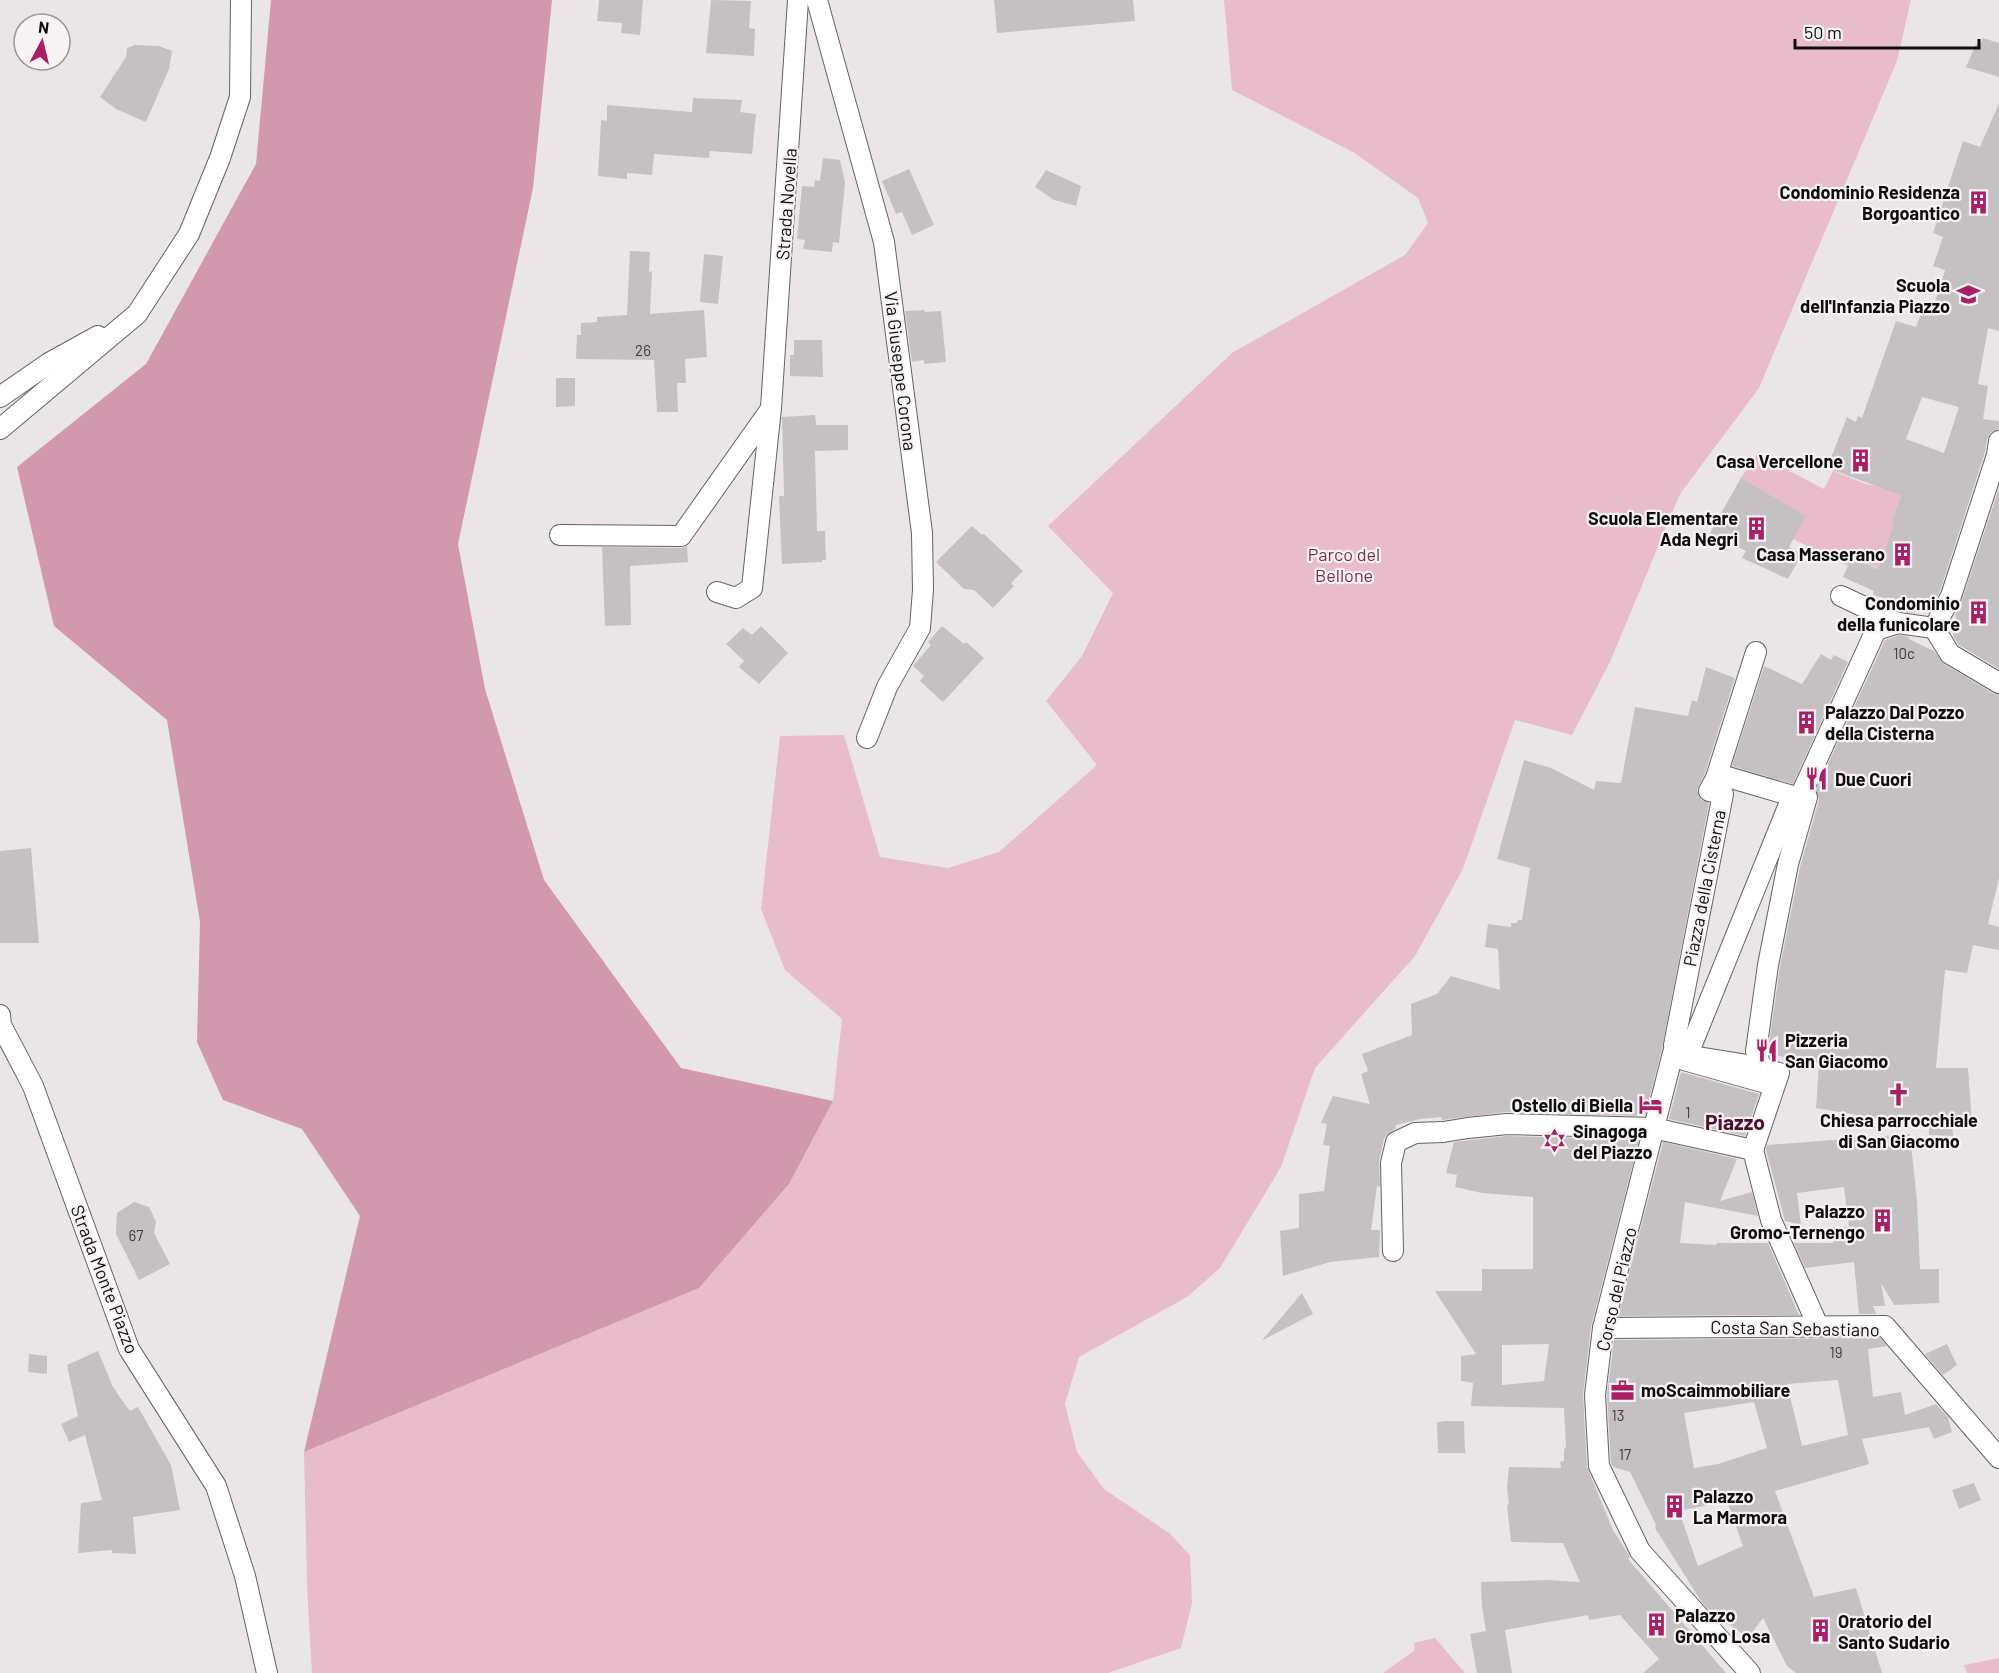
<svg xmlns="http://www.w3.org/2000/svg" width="1999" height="1673" viewBox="0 0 1999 1673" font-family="Barlow,sans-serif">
<rect width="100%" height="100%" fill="#eae6e7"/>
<g fill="#e9bccb">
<polygon points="1224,0 1911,0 1897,61 1759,388 1680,494 1610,662 1572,735 1515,720 1463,869 1415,956 1315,1068 1281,1167 1220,1268 1187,1297 1079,1357 1065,1404 1077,1452 1104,1489 1169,1533 1190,1555 1192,1603 1181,1648 1108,1673 312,1673 307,1586 304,1452 699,1288 789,1184 833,1101 842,1019 785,970 761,909 780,736 844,735 880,857 948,868 999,852 1097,765 1046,701 1082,656 1113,593 1048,526 1232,353 1405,255 1428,223 1418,198 1353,152 1232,90"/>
<polygon points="1757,454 1824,489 1833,471 1866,484 1893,489 1893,492 1901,495 1891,522 1897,525 1892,530 1880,569 1851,558 1848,566 1793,539 1805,516 1741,478"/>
<polygon points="1435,1638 1465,1673 1383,1673 1415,1650 1414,1643"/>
<polygon points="1999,1658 1999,1673 1967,1673 1964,1665"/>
</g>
<polygon fill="#d298ad" points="271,0 552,0 533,188 458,544 485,689 544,880 681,1068 833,1101 789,1184 699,1288 304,1452 360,1216 302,1129 223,1100 197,1042 200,922 167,720 54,626 17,467 146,364 256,164"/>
<g fill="#c5c1c3" fill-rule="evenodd">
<polygon points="599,0 643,0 640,35 621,33 622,23 597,21"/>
<polygon points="711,0 751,1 749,28 755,29 754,56 706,53"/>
<polygon points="994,0 1133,0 1135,21 997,33"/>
<polygon points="1983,38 1999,43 1999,77 1966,67 1976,44 1980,45"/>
<polygon points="135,45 159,46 172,51 169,69 146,122 116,109 100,97 126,57 127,48"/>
<polygon points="693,98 742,100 740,112 756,114 752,154 710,151 709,158 654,154 652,175 627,173 627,179 598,176 601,120 607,121 607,105 692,112"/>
<path d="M1999,103V331L1988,328L1978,384L1988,386L1983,419L1999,421V429L1990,433L1987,439L1985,452L1940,591L1937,596L1916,605L1915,613L1903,612L1908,605L1873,595L1874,591L1843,577L1851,558L1878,569L1894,524L1891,522L1901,495L1827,468L1847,417L1856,422L1858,416L1862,418L1896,321L1916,327L1924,306L1933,308L1945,270L1933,266L1943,237L1933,233L1963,141L1980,147ZM1922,397L1959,407L1944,453L1906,439Z"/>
<polygon points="823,158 840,160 845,183 839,243 833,242 832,252 803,249 805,240 797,239 802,186 814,187 815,180 820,181"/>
<polygon points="909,169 934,225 912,235 902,212 896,214 882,181"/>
<polygon points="1046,170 1081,186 1076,206 1054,200 1035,187"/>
<polygon points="630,251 650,252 649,272 652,271 650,314 704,310 707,357 685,359 686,383 677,383 678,412 657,412 654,360 576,359 577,335 581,335 581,323 597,322 597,317 627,315"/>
<polygon points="704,254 723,256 718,304 700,302"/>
<polygon points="924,310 925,312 941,311 946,362 924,364 924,360 912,362 905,311"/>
<polygon points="794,340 822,340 823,377 790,376 790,355 794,355"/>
<polygon points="556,378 575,378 575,406 556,407"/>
<polygon points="815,415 816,425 848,425 848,450 815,451 817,531 825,531 826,560 822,560 822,562 782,564 779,496 784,496 782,417"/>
<polygon points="1741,478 1806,516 1789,547 1802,554 1788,579 1742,558 1746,551 1710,533"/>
<polygon points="1999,488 1999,669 1959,645 1953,636 1956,619 1955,614 1962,600"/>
<polygon points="972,526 981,534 984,534 1023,571 1011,583 1014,586 993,608 974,590 964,589 936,562"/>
<polygon points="687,546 688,562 630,566 631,625 605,626 602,547 681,548"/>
<polygon points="761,626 788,653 759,684 739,667 744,661 726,644 743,628 752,635"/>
<polygon points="942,626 964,644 966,642 984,658 943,702 920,681 924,676 913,666 931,645 928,642"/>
<polygon points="1899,635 1909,637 1909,639 1934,651 1944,664 1993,693 1999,695 1999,878 1988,924 1999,927 1999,950 1973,945 1967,973 1945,970 1936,1068 1968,1068 1972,1123 1952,1124 1953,1136 1929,1135 1929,1127 1816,1108 1819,1064 1774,1055 1773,1059 1771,1058 1768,1050 1780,967 1800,867 1819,800 1816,790 1885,640"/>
<polygon points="1821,654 1831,660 1834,655 1848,662 1793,784 1732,766 1764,666 1802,684"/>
<polygon points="1706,667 1735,678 1705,773 1697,790 1701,800 1709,803 1662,1048 1645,1116 1506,1112 1442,1120 1441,1117 1420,1119 1396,1125 1395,1129 1387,1134 1384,1139 1379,1161 1380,1187 1377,1186 1371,1230 1380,1230 1379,1257 1330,1262 1283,1276 1280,1231 1299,1228 1299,1194 1324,1191 1330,1146 1323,1145 1327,1124 1321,1123 1333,1096 1370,1104 1361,1074 1368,1071 1362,1054 1412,1035 1411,1004 1437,994 1451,976 1500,990 1498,949 1485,947 1488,924 1511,927 1511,923 1517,923 1518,920 1522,920 1530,868 1497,859 1524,760 1551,768 1594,790 1596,781 1621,783 1635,707 1688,716 1692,700 1697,702"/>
<polygon points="31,848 39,943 0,943 0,851"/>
<polygon points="1681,1072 1759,1094 1745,1136 1669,1119"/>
<polygon points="1910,1134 1917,1201 1920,1269 1939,1269 1939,1303 1894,1305 1881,1283 1885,1306 1873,1306 1876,1314 1859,1314 1854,1262 1805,1268 1794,1243 1833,1243 1834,1229 1849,1227 1844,1187 1797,1193 1801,1225 1785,1221 1766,1150 1767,1145"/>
<path d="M1507,1136L1639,1140L1591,1327L1583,1395L1587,1467L1613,1530L1630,1557L1628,1559L1726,1673H1643L1659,1659L1620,1615L1589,1620L1588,1615L1505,1630L1512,1673H1477L1470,1634L1486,1631L1482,1607L1481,1582L1547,1580L1580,1582L1563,1543L1511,1542L1507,1505L1509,1504L1507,1488L1509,1467L1561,1468L1560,1462L1564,1461V1449L1566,1448L1564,1408L1471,1406L1473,1383L1461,1381V1356L1476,1354L1435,1291H1482V1269H1533V1197L1482,1193L1455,1187L1457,1175L1446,1173L1454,1142ZM1549,1344L1544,1381L1502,1385V1345Z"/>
<polygon points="1663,1142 1737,1159 1720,1201 1752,1192 1758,1216 1685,1202 1680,1243 1716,1245 1717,1243 1768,1243 1799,1315 1618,1316"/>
<polygon points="134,1202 149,1207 156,1222 154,1233 170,1264 139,1280 116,1234 117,1213"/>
<polygon points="1302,1293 1313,1314 1263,1340 1263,1339"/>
<path d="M1880,1338L1887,1346L1868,1349L1873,1397L1901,1392L1905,1415L1936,1404L1948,1417L1952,1432L1934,1439L1929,1427L1862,1439L1869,1464L1775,1491L1814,1597L1856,1588L1882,1673H1796L1787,1666L1763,1618L1748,1638L1707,1608L1701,1601L1655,1528L1656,1525L1630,1472L1613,1467L1611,1463L1607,1395L1614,1340ZM1838,1380L1848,1435L1802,1446L1787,1384ZM1754,1402L1767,1448L1718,1464L1694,1468L1684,1413ZM1727,1501L1743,1546L1698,1566L1679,1511Z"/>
<polygon points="1947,1344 1957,1365 1943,1375 1925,1354"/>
<polygon points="98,1351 112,1385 119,1396 130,1411 138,1407 171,1465 180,1510 133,1517 136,1554 112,1553 112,1550 78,1553 81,1503 102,1500 85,1435 69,1442 61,1424 78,1416 67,1365"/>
<polygon points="29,1354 47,1356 47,1374 28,1372"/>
<polygon points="1447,1421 1464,1421 1465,1453 1438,1453 1437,1422"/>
<polygon points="1974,1483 1981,1500 1959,1509 1952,1490"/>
</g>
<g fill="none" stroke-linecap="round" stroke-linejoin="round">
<defs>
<g id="street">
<polyline points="817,0 884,242 922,533 923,590 920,628 887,687 867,738"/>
<polyline points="0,397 49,363 98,336"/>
<polyline points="0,429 137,314 189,234 220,158 240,97 241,0"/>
<polyline points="560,535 681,536 770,410"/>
<polyline points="717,592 736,598 752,588 771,408 798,0"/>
<polyline points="1841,596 1898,623"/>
<polyline points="1934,628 1950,654 1999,683"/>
<polygon points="1721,775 1796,797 1807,797 1788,864 1768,965 1756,1051 1766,1083 1684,1060 1675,1053 1674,1045 1723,794 1709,791 1716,778"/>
<polyline points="1716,778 1756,652"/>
<polyline points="0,1015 1,1025 33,1086 129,1349 216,1486 245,1576 267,1673"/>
<polyline points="1688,1054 1788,807 1798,801 1876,630 1898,623 1934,628 1951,596 1997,455 1999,441"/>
<polyline points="1393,1251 1391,1163 1396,1142 1415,1133 1443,1132 1468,1128 1507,1124 1579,1126 1653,1128 1753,1150 1771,1220 1818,1326"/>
<polyline points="1603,1328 1885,1326 1999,1458"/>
<polyline points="1750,1673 1640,1551 1599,1466 1595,1395 1603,1328 1673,1053 1754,1066 1779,1073 1753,1150"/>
</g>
</defs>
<use href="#street" stroke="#656263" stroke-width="22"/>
<use href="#street" stroke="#fff" stroke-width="20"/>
</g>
<defs>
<symbol id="building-bare" viewBox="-9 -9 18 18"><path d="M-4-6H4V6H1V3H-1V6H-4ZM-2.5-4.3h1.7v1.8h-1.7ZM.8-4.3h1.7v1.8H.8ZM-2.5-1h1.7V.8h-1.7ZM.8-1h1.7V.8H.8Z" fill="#a81f64" stroke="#f7f3f4" stroke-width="2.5" paint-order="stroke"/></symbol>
<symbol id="school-bare" viewBox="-9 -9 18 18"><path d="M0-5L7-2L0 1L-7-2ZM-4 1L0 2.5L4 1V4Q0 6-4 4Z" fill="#a81f64" stroke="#f7f3f4" stroke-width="2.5" paint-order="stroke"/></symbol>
<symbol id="restaurant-bare" viewBox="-9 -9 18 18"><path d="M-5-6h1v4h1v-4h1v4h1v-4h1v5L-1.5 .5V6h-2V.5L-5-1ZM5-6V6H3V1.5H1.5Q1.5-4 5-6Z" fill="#a81f64" stroke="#f7f3f4" stroke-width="2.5" paint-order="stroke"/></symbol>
<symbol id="church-bare" viewBox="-9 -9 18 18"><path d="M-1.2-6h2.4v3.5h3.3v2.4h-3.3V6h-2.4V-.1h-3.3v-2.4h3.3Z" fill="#a81f64" stroke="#f7f3f4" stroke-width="2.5" paint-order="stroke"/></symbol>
<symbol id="hotel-bare" viewBox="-9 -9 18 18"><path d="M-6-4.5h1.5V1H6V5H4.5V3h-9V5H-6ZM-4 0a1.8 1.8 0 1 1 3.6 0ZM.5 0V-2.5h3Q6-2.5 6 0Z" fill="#a81f64" stroke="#f7f3f4" stroke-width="2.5" paint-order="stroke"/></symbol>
<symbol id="synagogue-bare" viewBox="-9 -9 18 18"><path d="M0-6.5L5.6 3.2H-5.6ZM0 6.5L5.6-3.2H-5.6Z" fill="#a81f64" stroke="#f7f3f4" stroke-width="2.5" paint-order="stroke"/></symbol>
<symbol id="office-bare" viewBox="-9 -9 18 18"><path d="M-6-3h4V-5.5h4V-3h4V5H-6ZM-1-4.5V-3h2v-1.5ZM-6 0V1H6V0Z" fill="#a81f64" stroke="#f7f3f4" stroke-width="2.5" paint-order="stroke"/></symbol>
</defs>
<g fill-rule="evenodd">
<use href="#building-bare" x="1962" y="186" width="33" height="33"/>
<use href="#school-bare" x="1952" y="278" width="33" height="33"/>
<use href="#building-bare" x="1844" y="444" width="33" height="33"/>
<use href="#building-bare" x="1740" y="512" width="33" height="33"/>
<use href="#building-bare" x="1886" y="538" width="33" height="33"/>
<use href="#building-bare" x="1962" y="596" width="33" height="33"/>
<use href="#building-bare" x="1790" y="706" width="33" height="33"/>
<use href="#restaurant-bare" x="1800" y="762" width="33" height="33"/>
<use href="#restaurant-bare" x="1750" y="1034" width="33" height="33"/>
<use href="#church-bare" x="1882" y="1078" width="33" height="33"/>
<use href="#hotel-bare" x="1634" y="1088" width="33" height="33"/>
<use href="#synagogue-bare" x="1538" y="1124" width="33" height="33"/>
<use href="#building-bare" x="1866" y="1204" width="33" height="33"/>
<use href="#office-bare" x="1606" y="1374" width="33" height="33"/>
<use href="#building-bare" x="1658" y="1490" width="33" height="33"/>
<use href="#building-bare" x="1640" y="1608" width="33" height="33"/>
<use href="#building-bare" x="1804" y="1614" width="33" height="33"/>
</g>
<g text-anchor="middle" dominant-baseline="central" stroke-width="4.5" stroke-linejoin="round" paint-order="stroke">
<g font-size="15" fill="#3c3a3a">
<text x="643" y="350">26</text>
<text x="1904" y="653">10c</text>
<text x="1688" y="1112">1</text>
<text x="136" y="1235">67</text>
<text x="1836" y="1352">19</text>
<text x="1618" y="1415">13</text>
<text x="1625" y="1454">17</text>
</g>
<g font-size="18" font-weight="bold" fill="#0e0d0d" stroke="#f7f3f4" text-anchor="end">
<text x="1960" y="192">Condominio Residenza<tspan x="1960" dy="21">Borgoantico</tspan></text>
<text x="1950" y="285">Scuola<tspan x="1950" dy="21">dell'Infanzia Piazzo</tspan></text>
<text x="1843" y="461">Casa Vercellone</text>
<text x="1738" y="518">Scuola Elementare<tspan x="1738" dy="21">Ada Negri</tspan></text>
<text x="1885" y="554">Casa Masserano</text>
<text x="1960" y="603">Condominio<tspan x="1960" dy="21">della funicolare</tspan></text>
<text x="1825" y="712" text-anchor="start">Palazzo Dal Pozzo<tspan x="1825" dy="21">della Cisterna</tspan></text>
<text x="1835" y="779" text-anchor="start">Due Cuori</text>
<text x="1785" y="1040" text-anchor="start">Pizzeria<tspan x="1785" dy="21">San Giacomo</tspan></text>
<text x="1633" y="1105">Ostello di Biella</text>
<text x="1899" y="1120" text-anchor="middle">Chiesa parrocchiale<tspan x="1899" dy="21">di San Giacomo</tspan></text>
<text x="1573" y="1131" text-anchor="start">Sinagoga<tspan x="1573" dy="21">del Piazzo</tspan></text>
<text x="1865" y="1211">Palazzo<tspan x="1865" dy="21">Gromo-Ternengo</tspan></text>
<text x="1641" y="1390" text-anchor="start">moScaimmobiliare</text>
<text x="1693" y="1496" text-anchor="start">Palazzo<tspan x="1693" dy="21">La Marmora</tspan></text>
<text x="1675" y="1615" text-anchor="start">Palazzo<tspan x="1675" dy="21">Gromo Losa</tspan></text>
<text x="1838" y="1621" text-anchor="start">Oratorio del<tspan x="1838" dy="21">Santo Sudario</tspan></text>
</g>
<g font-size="18" fill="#0e0d0d" stroke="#f7f3f4">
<text transform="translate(786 204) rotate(-86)">Strada Novella</text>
<text transform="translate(901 371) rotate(83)">Via Giuseppe Corona</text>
<text transform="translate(1704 888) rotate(-79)">Piazza della Cisterna</text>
<text transform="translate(105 1279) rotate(69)">Strada Monte Piazzo</text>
<text transform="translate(1616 1289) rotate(-77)">Corso del Piazzo</text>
<text transform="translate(1795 1328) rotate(1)">Costa San Sebastiano</text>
</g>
<g font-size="18" fill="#752f4d" stroke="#f7f3f4">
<text x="1344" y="554">Parco del<tspan x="1344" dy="21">Bellone</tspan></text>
</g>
<g font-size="21" font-weight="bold" fill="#4e0d2d" stroke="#f7f3f4">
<text x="1735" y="1121">Piazzo</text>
</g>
</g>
<g transform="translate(42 42) rotate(7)"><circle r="28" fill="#f7f3f4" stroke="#9a9798" stroke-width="1.5"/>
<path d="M0-4.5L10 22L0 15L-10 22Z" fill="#a81f64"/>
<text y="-9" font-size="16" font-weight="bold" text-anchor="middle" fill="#0e0d0d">N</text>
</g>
<path d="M1795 39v9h184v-9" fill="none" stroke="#0e0d0d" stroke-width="3"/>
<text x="1804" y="39" font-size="18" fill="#0e0d0d" stroke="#f7f3f4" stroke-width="4.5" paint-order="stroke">50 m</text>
</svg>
